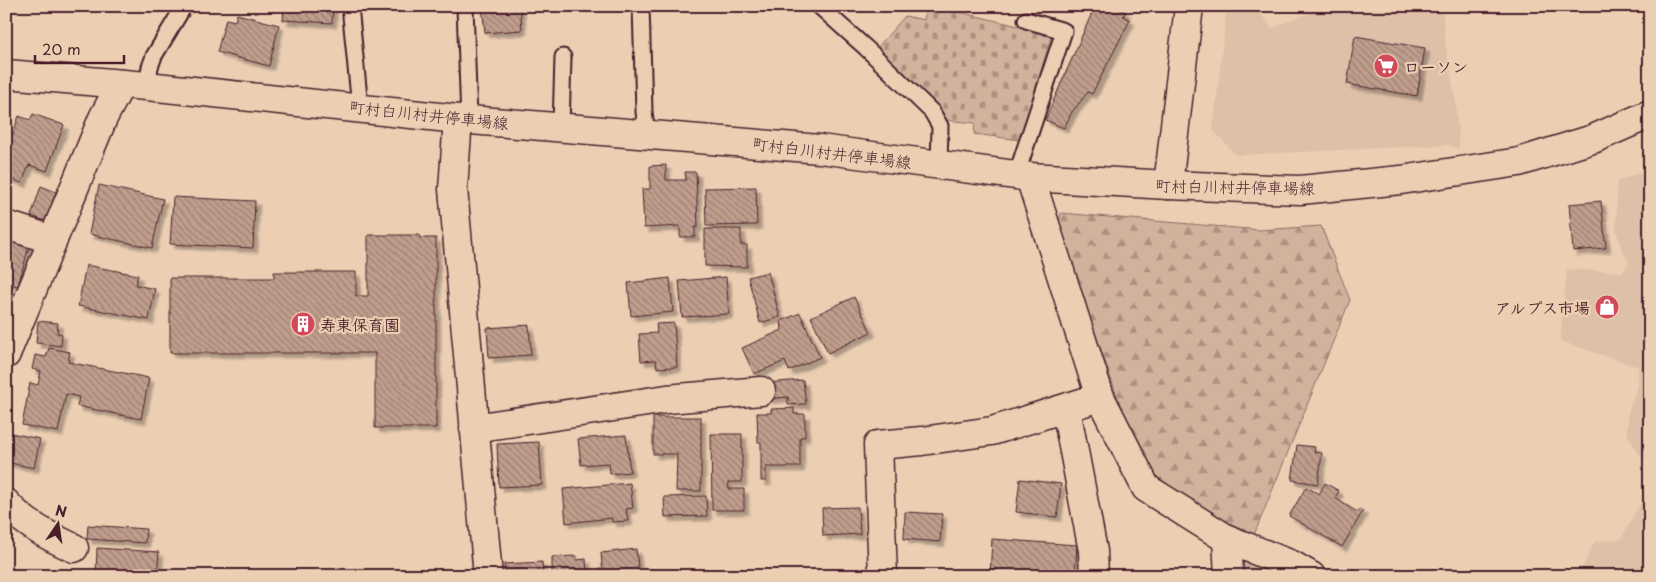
<svg xmlns="http://www.w3.org/2000/svg" width="1656" height="582" viewBox="0 0 1656 582" font-family="'Playpen Sans','Klee One',sans-serif">
<defs>
<pattern id="green-dots" width="8" height="8" patternUnits="userSpaceOnUse" patternTransform="scale(1.25)"><rect width="8" height="8" fill="#d1b39d"/><path d="M2 2h.1M6 6h.1" fill="none" stroke="#ac9180" stroke-width="1.8" stroke-linecap="round"/></pattern>
<pattern id="forest-firs" width="22" height="20" patternUnits="userSpaceOnUse" patternTransform="scale(1.25)"><rect width="22" height="20" fill="#d1b39d"/><path d="M5 1l3.5 6h-7zM16 11l3.5 6h-7z" fill="#ac9180"/></pattern>
<pattern id="cemetery-stones" width="16" height="16" patternUnits="userSpaceOnUse" patternTransform="scale(1.25)"><rect width="16" height="16" fill="#d1b39d"/><path d="M2 7V4a2 2 0 0 1 4 0v3zM10 15v-3a2 2 0 0 1 4 0v3z" fill="#ac9180"/></pattern>
<pattern id="building-back-hatch" width="6" height="6" patternUnits="userSpaceOnUse" patternTransform="scale(1.25)"><rect width="6" height="6" fill="#bf9e8d"/><path d="M-1 5l2 2M0 0l6 6M5-1l2 2" fill="none" stroke="#9d8073"/></pattern>
<filter id="shadow"><feDropShadow dx="4.5" dy="4.5" stdDeviation="1" flood-color="#0004"/></filter>
</defs>
<rect width="100%" height="100%" fill="#eccfb3"/>
<filter id="ink" filterUnits="userSpaceOnUse"><feTurbulence type="fractalNoise" baseFrequency=".02" numOctaves="2"/><feDisplacementMap in="SourceGraphic" scale="10" xChannelSelector="R" yChannelSelector="G"/><feConvolveMatrix kernelMatrix="1 2 1 2 8 2 1 2 1" color-interpolation-filters="sRGB"/></filter>
<g filter="url(#ink)">
<g fill="#dec0a8">
<polygon points="1227,6 1255,6 1272,28 1324,6 1442,6 1446,49 1456,101 1459,149 1450,145 1236,155 1213,130"/>
<polygon points="1650,169 1650,463 1640,456 1627,434 1628,412 1638,384 1638,367 1560,341 1567,269 1622,272 1629,263 1621,248 1616,230 1617,181"/>
<polygon points="1650,486 1650,576 1579,576 1594,542 1621,539"/>
</g>
<polygon fill="url(#green-dots)" stroke="#8e6964" points="1240,562 1256,562 1286,576 1241,576"/>
<polygon fill="url(#forest-firs)" stroke="#8e6964" points="1061,213 1260,230 1321,226 1350,300 1254,535 1180,499 1143,464 1132,439 1058,227"/>
<polygon fill="url(#cemetery-stones)" stroke="#8e6964" points="927,6 934,6 1052,34 1020,140 974,134 975,123 946,120 876,49 905,16 924,20"/>
<g fill="url(#building-back-hatch)" stroke="#4a1f2b" filter="url(#shadow)">
<polygon points="284,6 333,6 332,23 283,20"/>
<polygon points="491,6 520,6 522,30 485,33 482,7"/>
<polygon points="1095,6 1099,7 1114,6 1126,12 1123,16 1130,20 1092,94 1088,92 1072,112 1064,128 1045,120"/>
<polygon points="237,14 279,25 269,66 217,52 226,19 235,21"/>
<polygon points="1355,36 1425,48 1417,96 1347,84"/>
<polygon points="33,114 64,125 47,171 29,165 22,183 6,177 6,152 19,116 30,120"/>
<polygon points="666,165 666,180 686,180 685,172 696,172 698,227 695,227 695,237 680,237 680,226 644,228 642,189 650,189 650,166"/>
<polygon points="99,185 163,199 152,248 89,234"/>
<polygon points="41,186 56,192 46,221 31,216"/>
<polygon points="756,187 757,225 706,226 705,188"/>
<polygon points="173,197 255,201 253,248 170,244"/>
<polygon points="1601,201 1606,248 1573,251 1569,204"/>
<polygon points="705,229 741,229 741,245 747,245 747,267 705,266"/>
<polygon points="368,235 419,235 420,238 436,238 436,428 375,428 375,353 170,353 170,278 274,278 274,272 356,272 356,296 368,296"/>
<polygon points="12,238 30,243 18,286 6,283 6,244 10,244"/>
<polygon points="86,265 138,275 136,285 155,289 149,320 78,306"/>
<polygon points="768,272 780,317 760,323 748,277"/>
<polygon points="726,277 729,314 682,317 679,281"/>
<polygon points="670,278 673,312 631,316 628,283"/>
<polygon points="854,297 871,332 828,353 811,317"/>
<polygon points="800,313 820,357 789,371 785,361 754,374 742,348 782,330 781,321"/>
<polygon points="38,321 58,323 57,333 62,334 61,346 36,343"/>
<polygon points="674,323 677,367 657,368 656,360 641,361 639,334 657,333 656,324"/>
<polygon points="529,325 531,355 489,358 487,328"/>
<polygon points="49,348 70,352 68,362 149,378 141,419 77,406 79,397 66,394 58,432 22,425 30,383 38,385 41,371 32,369 35,355 46,357"/>
<polygon points="803,380 806,404 788,405 788,397 768,399 766,383"/>
<polygon points="794,408 794,414 805,414 805,437 800,437 800,467 766,467 766,481 761,481 761,442 758,442 757,413 771,413 771,409"/>
<polygon points="653,417 701,417 701,491 676,491 677,454 653,454"/>
<polygon points="6,432 40,439 34,468 6,462"/>
<polygon points="711,434 742,434 742,482 728,482 729,489 744,489 744,510 712,510"/>
<polygon points="626,435 630,472 610,474 609,463 581,465 578,439"/>
<polygon points="539,442 542,485 499,487 497,444"/>
<polygon points="1297,445 1315,447 1314,452 1322,453 1318,484 1292,480"/>
<polygon points="1020,479 1061,484 1057,517 1016,512"/>
<polygon points="630,483 633,508 626,509 628,521 612,522 612,518 566,523 563,489"/>
<polygon points="1325,483 1339,491 1335,498 1357,512 1359,509 1363,511 1342,547 1289,516 1306,487 1319,494"/>
<polygon points="706,496 707,516 665,517 664,497"/>
<polygon points="858,507 860,534 823,536 822,508"/>
<polygon points="905,512 942,514 940,542 904,539"/>
<polygon points="88,525 146,529 145,543 87,539"/>
<polygon points="992,539 1077,545 1075,576 990,576"/>
<polygon points="97,548 159,552 157,576 96,576"/>
<polygon points="636,549 639,576 603,576 601,553"/>
<polygon points="577,556 577,560 586,559 587,576 552,576 552,557"/>
<polygon points="542,562 543,576 505,576 504,564"/>
</g>
<g fill="none" stroke-linecap="round" stroke-linejoin="round">
<defs>
<g id="service">
<polyline points="350,6 360,108"/>
<polyline points="465,6 469,120"/>
<polyline points="641,6 644,112 647,134"/>
<polyline points="819,6 866,48 932,112 940,126 939,165"/>
<polyline points="147,86 150,67 154,56 184,6"/>
<polyline points="561,127 563,57"/>
<polyline points="1016,176 1064,31 1026,20"/>
</g>
<g id="minor">
<polyline points="458,119 453,189 488,576"/>
<polyline points="1030,177 1100,397 1146,488 1227,539 1292,565 1311,576"/>
<polyline points="6,225 53,240"/>
<polyline points="6,354 103,118 121,84"/>
<polyline points="1066,409 1093,551 1094,576"/>
<polyline points="474,428 667,399 761,391"/>
<path d="M6,503C24,524 50,537 74,548"/>
<polyline points="1227,539 1229,576"/>
<polyline points="883,576 878,445 922,441 992,431 1100,397"/>
</g>
<polyline id="tertiary" points="1168,185 1189,6"/>
<polyline id="secondary" points="6,74 147,86 458,119 820,149 1030,177 1168,185 1300,190 1401,180 1519,162 1593,139 1650,114"/>
</defs>
<use href="#service" stroke="#4a1f2b" stroke-width="19"/>
<use href="#minor" stroke="#4a1f2b" stroke-width="31"/>
<use href="#tertiary" stroke="#4a1f2b" stroke-width="31"/>
<use href="#secondary" stroke="#4a1f2b" stroke-width="31"/>
<use href="#service" stroke="#eccfb3" stroke-width="15"/>
<use href="#minor" stroke="#eccfb3" stroke-width="28"/>
<use href="#tertiary" stroke="#eccfb3" stroke-width="28"/>
<use href="#secondary" stroke="#eccfb3" stroke-width="28"/>
</g>
</g>
<defs>
<symbol id="supermarket-disc" viewBox="-11 -11 22 22"><circle r="9.5" fill="#d1495b" stroke="#eccfb3"/><path d="M-6-5.5h2.5l.6 2H6L4.5 2H-2.5L-4.4-4H-6ZM-1.5 3.2a1.3 1.3 0 1 0 .1 0ZM3 3.2a1.3 1.3 0 1 0 .1 0Z" fill="#fff"/></symbol>
<symbol id="shop-disc" viewBox="-11 -11 22 22"><circle r="9.5" fill="#d1495b" stroke="#eccfb3"/><path d="M-5-2.5h2.3a2.7 3.5 0 0 1 5.4 0H5L5.5 6h-11ZM-1.5-2.5h3a1.5 2.3 0 0 0-3 0Z" fill="#fff"/></symbol>
<symbol id="building-disc" viewBox="-11 -11 22 22"><circle r="9.5" fill="#d1495b" stroke="#eccfb3"/><path d="M-4-6H4V6H1V3H-1V6H-4ZM-2.5-4.3h1.7v1.8h-1.7ZM.8-4.3h1.7v1.8H.8ZM-2.5-1h1.7V.8h-1.7ZM.8-1h1.7V.8H.8Z" fill="#fff"/></symbol>
</defs>
<g fill-rule="evenodd">
<use href="#supermarket-disc" x="1372" y="52" width="28" height="28"/>
<use href="#shop-disc" x="1593" y="293" width="28" height="28"/>
<use href="#building-disc" x="289" y="310" width="28" height="28"/>
</g>
<g text-anchor="middle" dominant-baseline="central" stroke-width="4.5" stroke-linejoin="round" paint-order="stroke">
<g font-size="16" font-weight="bold" fill="#4a1f2b" stroke="#eccfb3" text-anchor="start">
<text x="1404" y="66">ローソン</text>
<text x="1590" y="307" text-anchor="end">アルプス市場</text>
<text x="320" y="324">寿東保育園</text>
</g>
<g font-size="16" fill="#4a1f2b" stroke="#eccfb3">
<text transform="translate(429 114) rotate(6)">町村白川村井停車場線</text>
<text transform="translate(832 152) rotate(7)">町村白川村井停車場線</text>
<text transform="translate(1235 186) rotate(1)">町村白川村井停車場線</text>
</g>
</g>
<rect width="1656" height="582" fill="none" stroke="#eccfb3" stroke-width="25"/>
<rect x="12" y="12" width="1631" height="557" fill="none" stroke="#4a1f2b" stroke-width="2" filter="url(#ink)"/>
<g transform="translate(58 524) rotate(13)" stroke="#eccfb3" stroke-width="4" paint-order="stroke">
<path d="M0-4L9 19L0 12L-9 19Z" fill="#4a1f2b"/>
<text y="-8" font-size="14" font-weight="bold" text-anchor="middle" fill="#4a1f2b">N</text>
</g>
<path d="M35 55v8h89v-8" fill="none" stroke="#4a1f2b" stroke-width="2.5"/>
<text x="42" y="55" font-size="15" fill="#4a1f2b" stroke="#eccfb3" stroke-width="4" paint-order="stroke">20 m</text>
</svg>
